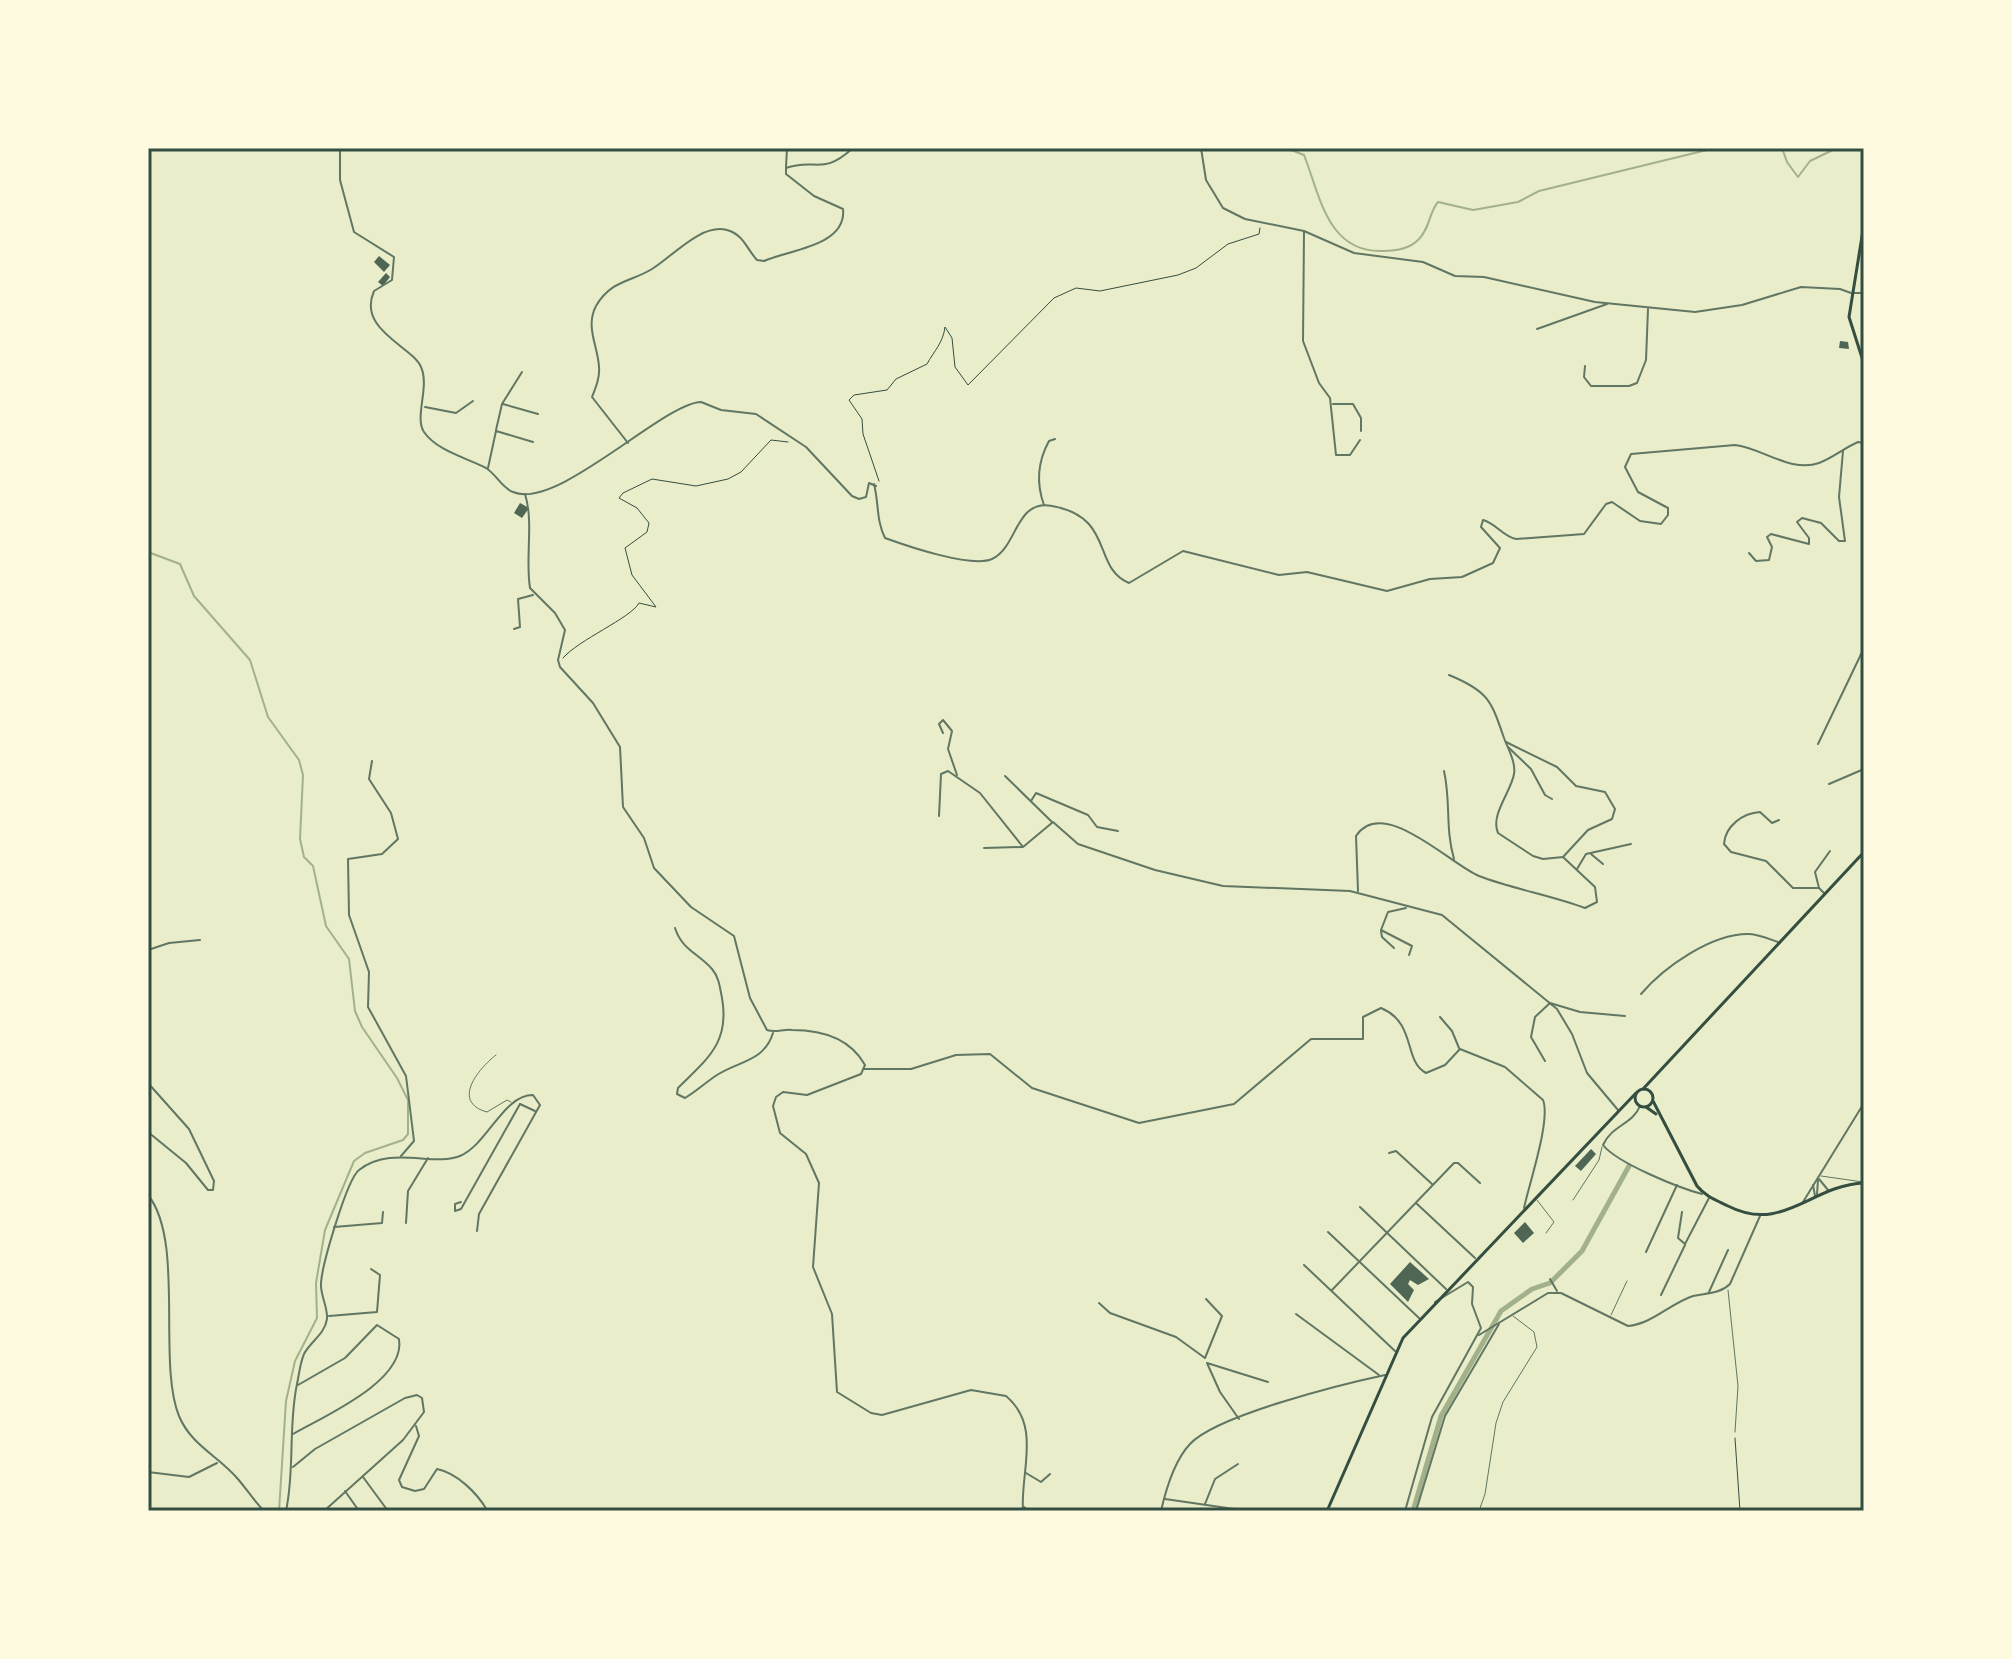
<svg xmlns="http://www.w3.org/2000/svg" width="2012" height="1659" viewBox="0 0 2012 1659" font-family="'Noto Sans',sans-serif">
<rect width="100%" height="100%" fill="#e9edc9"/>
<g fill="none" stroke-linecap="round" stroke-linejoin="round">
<g stroke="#a3b18a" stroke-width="2">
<path d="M1286,148L1304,155C1320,195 1327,253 1383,251C1396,251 1409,249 1418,240C1430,229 1429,212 1438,202L1473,210L1518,202L1539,191L1715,148"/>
<polyline points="1782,148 1787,162 1798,177 1810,161 1837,148"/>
<polyline points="148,552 180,564 194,596 250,660 268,717 299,760 303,775 300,839 304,857 313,866 326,926 349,959 355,1011 362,1027 397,1078 408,1100 408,1134 403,1140 365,1153 354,1161 325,1230 316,1283 317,1318 295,1361 286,1401 279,1511"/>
</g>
<polyline stroke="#a3b18a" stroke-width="5" points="1413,1511 1441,1416 1501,1311 1532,1289 1550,1283 1582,1251 1629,1166"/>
</g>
<g fill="#4f6655">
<polygon points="379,256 390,265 384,272 374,262"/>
<polygon points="386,273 390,277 383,286 378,282"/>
<polygon points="1840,341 1848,342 1849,349 1839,348"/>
<polygon points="520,503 529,508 522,518 514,513"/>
<polygon points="1591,1149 1596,1154 1581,1171 1575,1166"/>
<polygon points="1525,1222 1534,1233 1523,1243 1514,1233"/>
<polygon points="1410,1262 1429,1279 1418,1285 1410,1280 1408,1284 1414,1290 1408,1302 1390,1284"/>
</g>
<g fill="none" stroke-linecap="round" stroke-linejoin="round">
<g stroke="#344e41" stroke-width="1">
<path d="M879,481L863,434L862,419L849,400L854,395L887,390L896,379L927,364C934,351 943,343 945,327L952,338L955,367L968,385L1054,298L1076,288L1100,291L1178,275L1196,268L1228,244L1259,234L1260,228"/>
<path d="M563,658C578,640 631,618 639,603L656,607L632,575L625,548L647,532L649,523L637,508L619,498L623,493L652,479L696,486L728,479L741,472L771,440L788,442"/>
<polyline points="1735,1438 1740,1511"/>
</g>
<g stroke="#617663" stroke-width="1">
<path d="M496,1055C478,1069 451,1102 487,1112L507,1100L511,1102"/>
<polyline points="1821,1176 1863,1182"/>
<polyline points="1537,1200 1554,1222 1546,1233"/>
<polyline points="1573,1200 1599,1160 1602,1147"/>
<polyline points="1728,1290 1738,1386 1735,1432"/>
<polyline points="1611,1315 1627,1281"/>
<polyline points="1479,1511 1485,1494 1496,1423 1503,1402 1537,1347 1534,1332 1513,1316"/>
</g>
<g stroke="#617663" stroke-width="2">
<path d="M340,148V180L354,232L394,257L392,280L374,291C357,330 412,346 421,367C430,387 414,417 424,432C437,451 467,458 486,468C496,474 502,488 513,492C557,511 663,403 701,402L721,410L756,414L806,447L852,496L859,499L866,497L869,483L876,486"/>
<polyline points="786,167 787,148"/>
<polyline points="1304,232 1303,341 1319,383 1330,398 1336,455 1350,455 1360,440"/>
<polyline points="1853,293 1864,293"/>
<polyline points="1537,329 1607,304"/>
<polyline points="1585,366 1584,377 1591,386 1629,386 1637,383 1646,360 1648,309"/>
<polyline points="503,404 538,414"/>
<polyline points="1333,404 1353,404 1361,418 1361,431"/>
<polyline points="425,407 456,413 473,401"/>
<polyline points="496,430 502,404 522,372"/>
<path d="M628,443L592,397C596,387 600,377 599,367C598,346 585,327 596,306C611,280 631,282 652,269C672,257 701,223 727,230C744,235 746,248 757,260L764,261C788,250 847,246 843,209L814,196L786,174V168C816,157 821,177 853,148"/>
<polyline points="488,468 496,431 533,442"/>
<path d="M525,494C534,523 525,557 530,588L555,613L565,630L558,660L560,667L593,703L620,747L623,807L644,838L654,868L691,907L734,936L750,998L767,1030C775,1033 783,1029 792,1030C822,1030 850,1038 865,1065L861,1074L807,1095L783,1092L776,1097L773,1106L780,1133L806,1154L819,1183L813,1267L832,1314L837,1392L871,1413L882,1415L971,1390L1006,1396C1042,1426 1020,1472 1023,1511"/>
<path d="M1044,505C1036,483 1038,461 1049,441L1055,439"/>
<polyline points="1749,553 1756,561 1769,560 1772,547 1767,537 1771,534 1809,544 1809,538 1797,522 1802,518 1821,523 1839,541 1845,541 1839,497 1843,451"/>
<polyline points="514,629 520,627 518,599 533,595"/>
<polyline points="943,733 939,724 943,720 952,731 948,749 957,775"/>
<polyline points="1506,742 1557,767 1576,786 1605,792 1615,809 1612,819 1588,830 1563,857"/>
<polyline points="1818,744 1864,648"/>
<polyline points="1508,747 1531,769 1545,795 1552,799"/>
<polyline points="372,761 369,779 391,813 398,839 382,854 348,859 349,915 369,972 368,1007 406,1076 414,1141 401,1156"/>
<path d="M1444,771C1451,802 1445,828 1454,859"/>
<polyline points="1005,776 1052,822"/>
<polyline points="1829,784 1864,769"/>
<polyline points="1031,801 1036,793 1088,815 1097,827 1118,831"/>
<polyline points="939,816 941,774 948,771 980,793 1023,847 1053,822 1078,844 1155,870 1223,886 1350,891 1442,915 1557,1009 1572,1034 1587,1073 1618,1110"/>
<path d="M1779,820L1772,823L1760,812C1743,813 1725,826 1724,844L1731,852L1766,861L1793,888H1819"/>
<polyline points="984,848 1022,847"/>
<polyline points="1591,854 1603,864"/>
<polyline points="1577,869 1586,854 1631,844"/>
<path d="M1358,891L1356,836C1383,795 1451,865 1479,876C1513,889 1550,895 1585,908L1597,902L1595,887L1563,857L1543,859L1533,856L1498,833C1490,815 1511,792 1514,774C1516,762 1508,749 1504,738C1491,700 1488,691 1449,675"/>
<polyline points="1824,893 1819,888 1815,872 1830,851"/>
<polyline points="1406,908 1388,912 1381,930 1412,946 1409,955"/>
<path d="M675,928C682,950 698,953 712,969C719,977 720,988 722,998C730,1043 707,1059 678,1088L677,1094L685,1098C697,1091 706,1082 717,1075C738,1061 764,1062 773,1033"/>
<polyline points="1381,931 1382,937 1394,948"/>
<polyline points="148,950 169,943 200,940"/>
<path d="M1641,994C1664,967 1711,934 1748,934C1758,934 1769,939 1778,942"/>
<polyline points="1440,1017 1452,1031 1459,1048"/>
<polyline points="1545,1061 1531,1037 1535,1017 1550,1003 1580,1012 1625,1016"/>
<path d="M864,1069H911L956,1055L990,1054L1032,1088L1139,1123L1234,1104L1311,1039H1363V1017L1381,1008C1417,1023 1403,1061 1426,1073L1445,1065L1460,1049L1505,1067L1543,1100C1551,1120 1529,1184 1524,1208"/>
<polyline points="520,1104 535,1111"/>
<path d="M1640,1106C1633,1124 1611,1126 1603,1145C1617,1163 1679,1188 1702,1194"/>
<polyline points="1389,1153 1396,1151 1432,1184"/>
<polyline points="1819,1179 1828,1190"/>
<polyline points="1813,1185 1815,1196"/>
<polyline points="1817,1194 1818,1180"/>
<polyline points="461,1202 455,1204 455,1211 461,1209 520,1104"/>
<polyline points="1803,1202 1864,1103"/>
<polyline points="1416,1203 1475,1258"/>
<polyline points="1360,1207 1446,1289"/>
<polyline points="1682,1212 1678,1238 1685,1244 1709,1198"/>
<polyline points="406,1223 408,1191 428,1158"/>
<polyline points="334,1227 382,1223 383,1212"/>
<polyline points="1328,1232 1419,1318"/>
<polyline points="1646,1252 1677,1185"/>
<polyline points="1304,1265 1395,1351"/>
<polyline points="1550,1279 1557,1291"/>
<polyline points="1332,1290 1454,1163 1458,1163 1480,1183"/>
<polyline points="1709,1292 1728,1250"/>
<polyline points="1661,1295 1685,1245"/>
<polyline points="1099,1303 1110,1313 1176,1337 1205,1358"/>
<polyline points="1296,1314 1379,1375"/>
<polyline points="329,1316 377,1312 380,1275 371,1269"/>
<path d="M1479,1335L1548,1293H1561L1628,1326C1652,1324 1671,1303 1693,1296C1706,1293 1720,1294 1730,1284L1760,1216"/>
<polyline points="1205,1358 1222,1316 1206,1299"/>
<polyline points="1239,1419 1220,1392 1207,1363 1268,1382"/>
<path d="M416,1426L419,1436L399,1480L402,1487L415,1491L424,1489L437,1469C457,1473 477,1493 487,1510"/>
<path d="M293,1434C324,1416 406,1381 399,1339L377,1325L345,1358L298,1385"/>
<polyline points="293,1467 315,1449 405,1398 417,1395 422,1398 424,1412 403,1440 324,1511"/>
<polyline points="148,1472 189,1477 217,1463"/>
<polyline points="1026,1473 1041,1482 1050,1474"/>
<polyline points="363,1477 388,1511"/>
<polyline points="345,1491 359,1511"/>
<polyline points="1165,1499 1248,1511"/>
<polyline points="1205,1504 1215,1479 1238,1464"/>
<polyline points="1024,1507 1029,1511"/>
<path d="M286,1511C295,1470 288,1426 297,1384C299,1375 300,1363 304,1354C310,1342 325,1334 327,1319C328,1307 320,1295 321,1283C322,1265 347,1179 359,1170C391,1145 433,1167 460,1156C488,1144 503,1095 533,1095L540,1105L479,1214L477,1231"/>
<polyline points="1405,1511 1432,1417 1481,1328 1472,1304 1473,1287 1468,1282 1435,1302"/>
<polyline points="1416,1511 1445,1416 1499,1324"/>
</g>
<g stroke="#617663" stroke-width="2">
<polyline points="1201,148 1206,180 1223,208 1245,219 1304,231 1354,253 1423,262 1455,276 1484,277 1595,302 1695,312 1742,305 1801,287 1840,289 1851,293"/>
<path d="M874,484C879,503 876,520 885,538C907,546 971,568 992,559C1018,547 1015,499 1052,506C1115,517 1092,568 1129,583L1183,551L1279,575L1307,572L1387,591L1430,579L1462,577L1493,563L1500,548L1481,527L1483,520C1497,524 1502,536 1516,539L1584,534L1606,504L1612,502L1640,521L1661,524L1668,515V508L1638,492L1625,467L1631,454L1735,445C1762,448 1791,473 1819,463C1833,458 1844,448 1858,442L1864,443"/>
<polyline points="148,1083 189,1129 214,1181 213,1190 208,1190 186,1163 148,1132"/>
<path d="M148,1195C185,1241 157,1362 179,1416C191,1445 218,1456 237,1478C246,1488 254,1501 264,1511"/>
<path d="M1161,1511C1166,1489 1174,1461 1190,1444C1217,1415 1343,1384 1385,1375"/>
</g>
<g stroke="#344e41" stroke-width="3">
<path d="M1653,1101L1697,1186C1705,1196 1716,1200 1728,1206C1783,1234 1811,1185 1864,1183"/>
<polyline points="1646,1107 1656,1114"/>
</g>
<g stroke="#344e41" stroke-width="3">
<polyline points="1864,224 1849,317 1864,364"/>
<circle cx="1644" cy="1098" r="9"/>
<polyline points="1643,1089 1864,852"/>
<polyline points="1327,1511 1403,1338 1636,1093"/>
</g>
</g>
<rect width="2012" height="1659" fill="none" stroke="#fefae0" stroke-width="300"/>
<rect x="150" y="150" width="1712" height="1359" fill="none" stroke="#344e41" stroke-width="3"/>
</svg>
